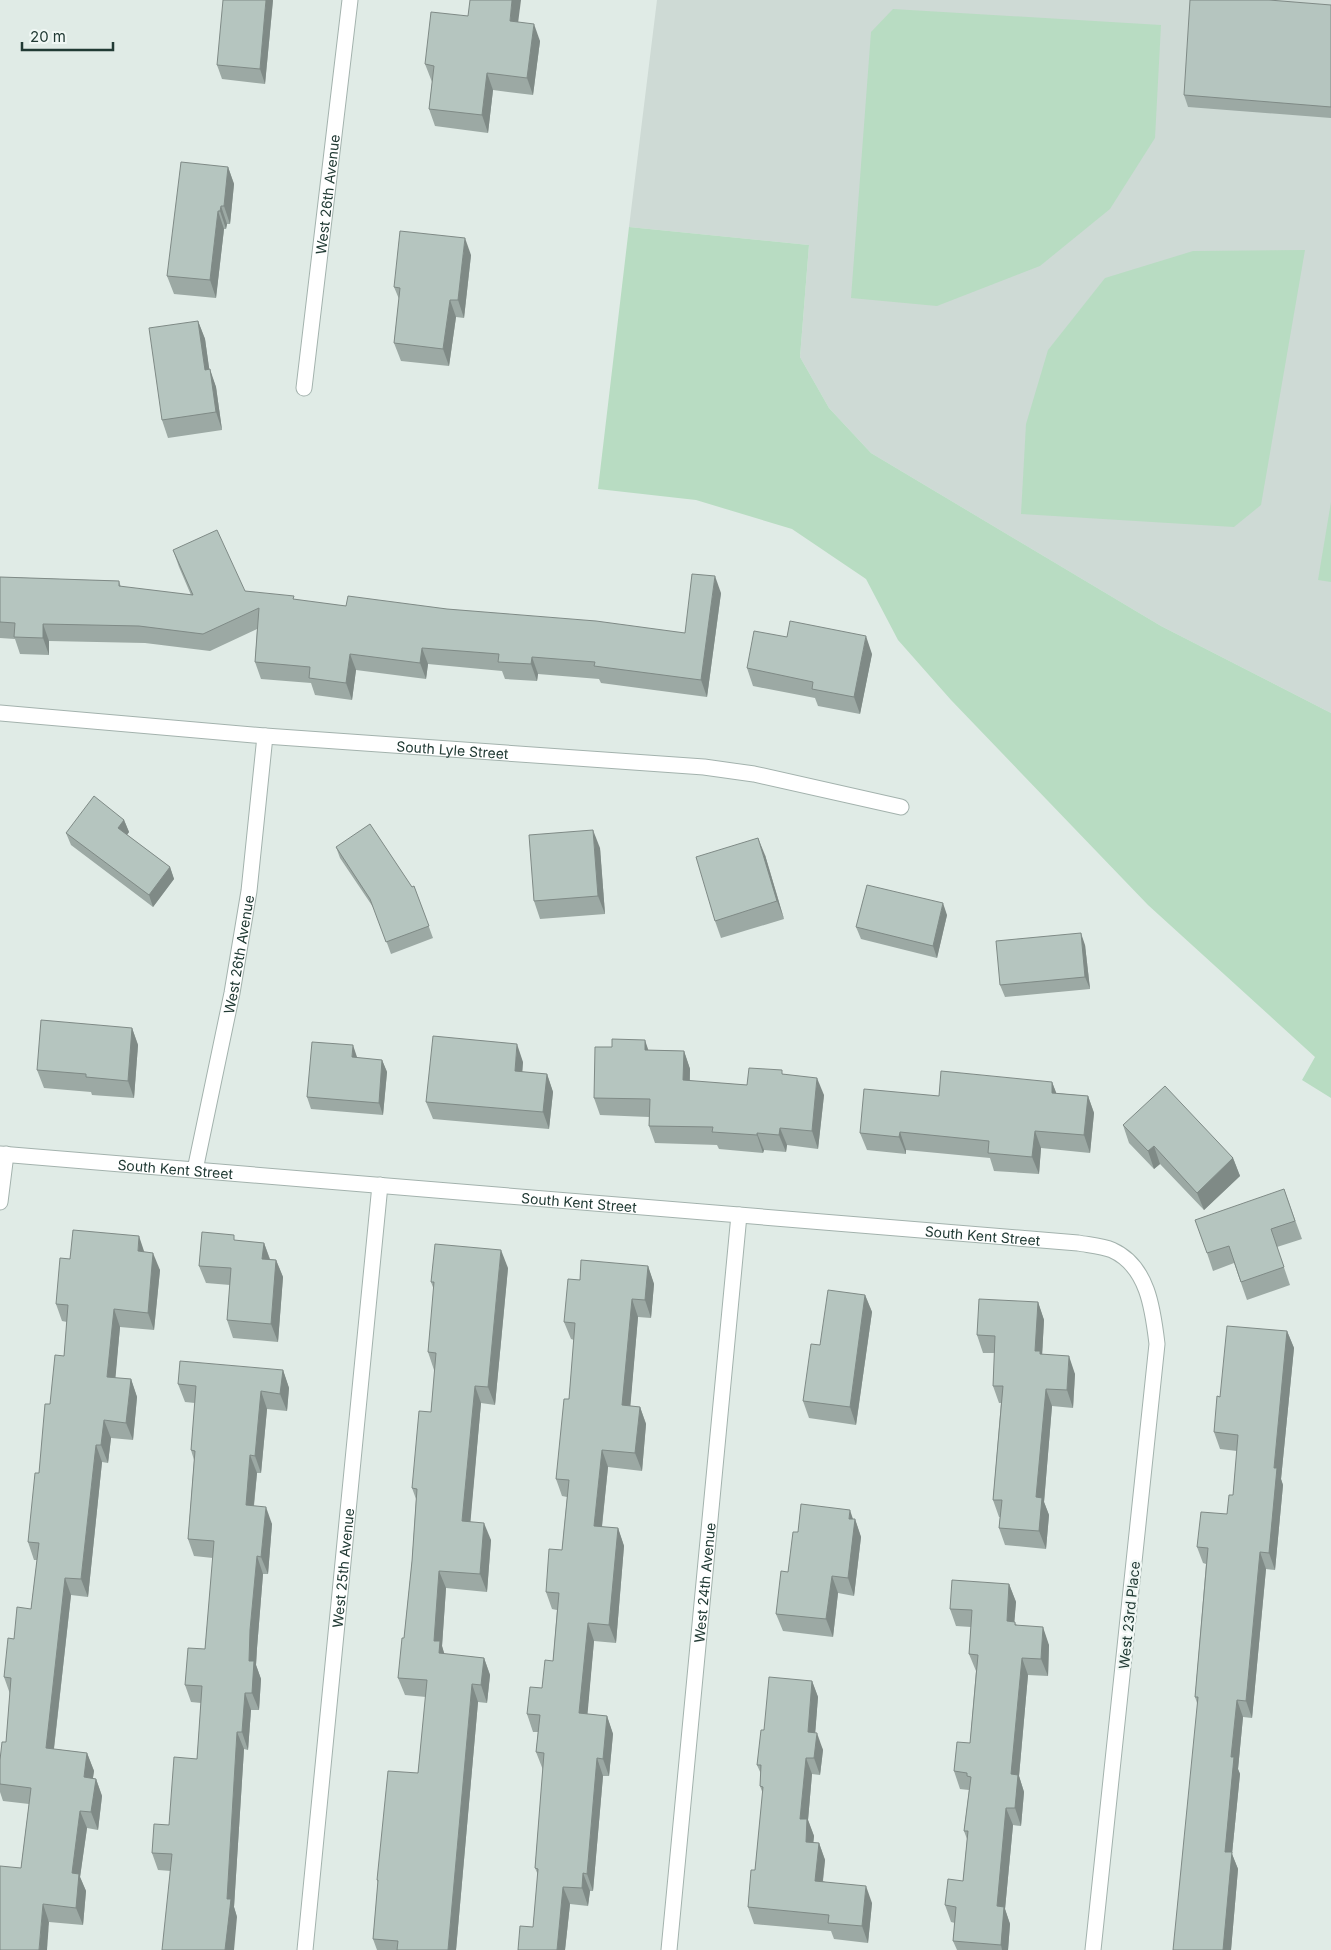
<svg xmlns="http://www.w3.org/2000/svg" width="1331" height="1950" viewBox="0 0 1331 1950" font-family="Inter,sans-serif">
<rect width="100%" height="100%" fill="#e0ebe6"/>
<polygon fill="#cedad5" points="657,0 1331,0 1331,713 1161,626 871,453 829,408 800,357 809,245 629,227"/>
<g fill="#b8dcc2">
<polygon points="893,9 1161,25 1155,138 1110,209 1040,266 937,306 851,298 871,32"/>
<polygon points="629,227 809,245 800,357 829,408 871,453 1161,626 1331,713 1331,1098 1302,1080 1315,1057 1148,905 951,700 898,640 866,579 792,529 696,500 598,489"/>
<polygon points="1305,250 1261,505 1234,527 1021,514 1026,424 1048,350 1105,278 1193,251"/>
<polygon points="1331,502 1331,582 1318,580"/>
</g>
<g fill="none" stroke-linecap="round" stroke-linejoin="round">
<defs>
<g id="minor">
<path id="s1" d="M304,388L350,0"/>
<path id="s2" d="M0,713L265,736L704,767L754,774L901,807"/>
<path id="s3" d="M0,1154L1078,1243C1089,1245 1103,1246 1112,1250C1148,1266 1153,1310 1157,1344L1093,1950"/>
<path id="s4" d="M195,1170L232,993L249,891L265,736"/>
<polyline points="0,1202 6,1154"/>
<path id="s5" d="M305,1950L380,1185"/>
<path id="s6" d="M669,1950L739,1215"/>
</g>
</defs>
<use href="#minor" stroke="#a3b2ad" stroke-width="17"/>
<use href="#minor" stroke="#fff" stroke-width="15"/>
</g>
<g fill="#9ca9a4">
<polygon points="273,0 265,84 222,79 217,65"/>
<polygon points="1331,5 1331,118 1188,107 1184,95"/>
<polygon points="518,22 540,41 533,95 493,90 488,133 435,126 429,109 432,82 425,64"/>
<polygon points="228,167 234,184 230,224 227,224 226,229 224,229 216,298 174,294 167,276"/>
<polygon points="471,255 464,318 456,317 449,366 401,361 394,343 399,299 394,287"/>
<polygon points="198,321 205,339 209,369 216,387 222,430 168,438 162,420"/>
<polygon points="173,550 245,591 295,600 346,606 447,609 685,633 721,593 707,697 601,683 599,679 538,674 537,681 505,679 502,671 428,664 426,679 356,670 352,700 315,695 311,683 261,679 255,662 257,629 210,651 145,643 49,641 49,655 20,654 15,639 0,638 0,577 119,581 121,587 191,595 179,567"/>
<polygon points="872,654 860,714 818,706 815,698 753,686 747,668"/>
<polygon points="124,820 129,832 127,835 170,867 174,879 153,907 71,845 66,833"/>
<polygon points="336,847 412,887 414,886 433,938 391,954 375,910 340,858"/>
<polygon points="600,848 605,914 540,919 534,901"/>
<polygon points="765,855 784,919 721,938 715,921"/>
<polygon points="947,915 937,958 861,939 856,927"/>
<polygon points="1085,945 1090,989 1005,997 1000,985"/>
<polygon points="132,1028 138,1045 134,1098 92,1095 91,1092 44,1088 37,1070"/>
<polygon points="649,1050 684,1051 690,1069 690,1081 747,1085 784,1074 824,1095 818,1149 787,1145 786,1152 764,1150 763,1153 719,1149 717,1145 655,1143 649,1126 649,1117 600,1115 594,1098"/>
<polygon points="357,1058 382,1060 387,1072 383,1115 311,1109 307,1097"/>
<polygon points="523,1062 522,1072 547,1074 553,1092 549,1129 433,1119 426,1102"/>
<polygon points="1052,1082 1056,1093 1088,1096 1094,1113 1090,1153 1041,1148 1039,1174 994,1171 990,1158 906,1150 906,1154 867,1150 860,1133 939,1096"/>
<polygon points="1123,1125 1233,1158 1240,1176 1204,1210 1160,1164 1154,1169 1129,1143"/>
<polygon points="1284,1189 1302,1239 1277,1247 1290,1285 1247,1300 1234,1263 1213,1271 1207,1253"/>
<polygon points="236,1241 264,1243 270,1259 276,1260 283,1277 278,1342 233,1338 227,1320 230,1285 206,1283 199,1266"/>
<polygon points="145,1252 160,1270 154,1330 120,1327 115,1378 131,1379 137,1397 133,1440 111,1438 108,1463 102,1462 88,1597 71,1595 54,1749 87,1753 94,1771 93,1778 96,1779 102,1796 98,1830 87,1828 80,1877 86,1891 83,1925 49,1922 21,1868 29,1804 3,1801 0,1792 0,1760 6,1742 10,1694 4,1677 14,1639 31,1609 37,1560 34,1560 28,1542 50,1404 64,1356 67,1322 62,1321 56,1304 70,1259"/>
<polygon points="648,1266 654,1284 651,1318 638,1317 630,1406 640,1407 646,1424 642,1471 608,1467 602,1527 618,1528 624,1546 616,1643 594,1641 587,1714 607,1716 613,1734 609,1776 603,1776 593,1891 590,1891 588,1906 570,1904 565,1950 518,1950 533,1927 538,1875 535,1868 543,1770 536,1752 538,1732 533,1732 527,1714 542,1688 553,1661 557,1610 552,1609 546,1592 562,1550 567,1497 562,1496 556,1479 569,1399 574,1340 571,1339 564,1322 580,1280"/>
<polygon points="508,1268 495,1405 481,1403 470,1522 491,1540 487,1592 446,1588 442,1646 444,1654 484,1658 490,1675 487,1703 478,1702 456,1950 377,1950 373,1939 378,1883 377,1880 418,1773 426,1697 405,1695 398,1678 404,1638 412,1561 416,1499 412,1488 431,1412 435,1370 434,1370 428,1352 434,1290 431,1282"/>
<polygon points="865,1295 872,1312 856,1425 809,1418 803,1401 820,1345"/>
<polygon points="1038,1302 1044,1320 1042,1354 1075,1374 1073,1408 1052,1406 1044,1502 1049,1515 1046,1549 1005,1545 999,1528 1000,1517 999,1517 993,1500 1001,1403 999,1403 993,1386 995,1353 983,1353 977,1335"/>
<polygon points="1287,1331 1294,1348 1281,1479 1283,1485 1275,1570 1266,1569 1252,1718 1243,1717 1238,1769 1240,1774 1232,1854 1238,1869 1231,1950 1197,1703 1195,1697 1206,1564 1203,1563 1197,1547 1227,1514 1233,1495 1237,1451 1220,1449 1214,1432 1220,1397"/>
<polygon points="283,1370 289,1388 287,1411 267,1409 261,1473 257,1473 254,1506 272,1524 268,1574 263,1574 257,1648 256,1665 261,1679 259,1710 251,1710 248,1750 244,1749 234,1907 237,1917 171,1871 158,1870 152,1853 169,1825 197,1759 201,1703 191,1702 185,1685 205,1649 213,1558 194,1556 188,1539 194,1460 191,1450 195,1403 185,1402 178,1384"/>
<polygon points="853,1519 855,1519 861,1537 854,1596 838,1593 833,1637 783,1631 776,1614 788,1572 798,1532"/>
<polygon points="1009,1584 1016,1602 1014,1622 1017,1625 1049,1645 1048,1676 1028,1675 1019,1776 1024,1792 1021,1826 1013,1825 1005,1909 1010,1924 1008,1950 957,1950 953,1941 955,1923 951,1922 945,1905 963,1881 967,1839 964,1831 969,1790 960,1789 954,1771 970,1743 976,1671 969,1654 971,1627 956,1626 950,1609"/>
<polygon points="812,1681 818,1697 815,1733 823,1750 820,1775 812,1774 808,1820 814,1836 813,1842 819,1843 825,1860 823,1881 872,1903 868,1943 834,1939 831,1931 754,1924 748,1907 755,1870 763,1794 760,1786 761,1774 757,1765 764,1730"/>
</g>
<g fill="#7f8a86">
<polygon points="266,0 273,0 265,84 260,69"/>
<polygon points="512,0 521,0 516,39 510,21"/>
<polygon points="534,24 540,41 533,95 527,78"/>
<polygon points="487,73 493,90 488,133 482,115"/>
<polygon points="228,167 234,184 230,224 224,206"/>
<polygon points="221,206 227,224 226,229 220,211"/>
<polygon points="218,211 224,229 216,298 210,280"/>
<polygon points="465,238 471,255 464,318 458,300"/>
<polygon points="450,300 456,317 449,366 443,349"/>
<polygon points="198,321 205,339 212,388 205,370"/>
<polygon points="210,369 216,387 222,430 216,412"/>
<polygon points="715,576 721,593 707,697 701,680"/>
<polygon points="43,624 49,641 49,655 43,638"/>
<polygon points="866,636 872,654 860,714 854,697"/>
<polygon points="422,648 428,664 426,679 420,663"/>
<polygon points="350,654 356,670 352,700 346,683"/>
<polygon points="532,657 538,674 537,681 531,664"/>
<polygon points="124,820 129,832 123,840 118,828"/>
<polygon points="593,830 600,848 605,914 598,896"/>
<polygon points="758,838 765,855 784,919 777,901"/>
<polygon points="170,867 174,879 153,907 149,895"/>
<polygon points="943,903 947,915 937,958 933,946"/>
<polygon points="1081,933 1085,945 1090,989 1085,977"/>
<polygon points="132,1028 138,1045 134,1098 128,1081"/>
<polygon points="645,1040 651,1058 645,1050"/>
<polygon points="517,1044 523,1062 521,1089 515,1071"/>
<polygon points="353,1045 357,1057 356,1069 352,1057"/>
<polygon points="684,1051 690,1069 689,1098 683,1080"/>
<polygon points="382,1060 387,1072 383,1115 379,1103"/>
<polygon points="547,1074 553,1092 549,1129 543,1112"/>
<polygon points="817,1078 824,1095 818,1149 812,1131"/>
<polygon points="1052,1082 1059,1100 1052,1093"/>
<polygon points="1088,1096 1094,1113 1090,1153 1084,1135"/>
<polygon points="780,1128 787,1145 786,1152 779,1135"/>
<polygon points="1035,1131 1041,1148 1039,1174 1032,1157"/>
<polygon points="900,1132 906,1150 906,1154 899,1137"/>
<polygon points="757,1133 764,1150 763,1153 757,1135"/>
<polygon points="1154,1146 1160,1164 1154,1169 1148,1151"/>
<polygon points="1233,1158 1240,1176 1204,1210 1197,1193"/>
<polygon points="139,1236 145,1254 138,1251"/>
<polygon points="264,1243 270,1260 262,1259"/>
<polygon points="501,1250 508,1268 495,1405 488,1387"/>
<polygon points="153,1253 160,1270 154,1330 148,1313"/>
<polygon points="276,1260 283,1277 278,1342 271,1324"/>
<polygon points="648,1266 654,1284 651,1318 645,1300"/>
<polygon points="865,1295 872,1312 856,1425 850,1407"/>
<polygon points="632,1299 638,1317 629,1422 622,1405"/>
<polygon points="1038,1302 1044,1320 1042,1357 1035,1351"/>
<polygon points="114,1309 120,1327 114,1394 107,1377"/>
<polygon points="1287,1331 1294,1348 1281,1479 1283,1485 1275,1570 1269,1553 1274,1468"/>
<polygon points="1069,1356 1075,1374 1073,1408 1067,1390"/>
<polygon points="283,1370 289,1388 287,1411 280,1394"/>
<polygon points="131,1379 137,1397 133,1440 126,1423"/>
<polygon points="475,1386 481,1403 469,1538 462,1521"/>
<polygon points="1046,1389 1052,1406 1044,1502 1049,1515 1046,1549 1039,1531 1036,1497"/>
<polygon points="261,1391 267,1409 261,1473 255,1456"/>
<polygon points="640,1407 646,1424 642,1471 635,1453"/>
<polygon points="104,1420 111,1438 108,1463 101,1445"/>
<polygon points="96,1445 102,1462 88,1597 81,1579"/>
<polygon points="602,1450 608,1467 600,1544 594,1526"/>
<polygon points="250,1455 257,1473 252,1522 246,1505"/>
<polygon points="266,1507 272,1524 268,1574 261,1557"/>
<polygon points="850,1510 854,1522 855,1519 861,1537 854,1596 848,1578 849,1519"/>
<polygon points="484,1523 491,1540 487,1592 480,1574"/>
<polygon points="618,1528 624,1546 616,1643 609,1625"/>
<polygon points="1260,1552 1266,1569 1252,1718 1246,1701"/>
<polygon points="257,1556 263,1574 257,1648 256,1665 261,1679 259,1710 252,1693 249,1661 250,1630"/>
<polygon points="439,1571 446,1588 442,1646 446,1659 445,1671 434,1641"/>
<polygon points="832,1576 838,1593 833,1637 826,1619"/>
<polygon points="65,1578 71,1595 52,1765 46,1748"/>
<polygon points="1009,1584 1016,1602 1013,1639 1007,1621"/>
<polygon points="588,1623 594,1641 586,1731 579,1713"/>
<polygon points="1043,1627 1049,1645 1048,1676 1041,1659"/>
<polygon points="484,1658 490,1675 487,1703 481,1685"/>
<polygon points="1022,1658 1028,1675 1019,1776 1024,1792 1021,1826 1015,1808 1011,1774"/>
<polygon points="812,1681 818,1697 814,1749 808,1732"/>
<polygon points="472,1684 478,1702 456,1950 448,1950"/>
<polygon points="245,1693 251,1710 248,1750 242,1732"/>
<polygon points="1237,1700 1243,1717 1238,1769 1240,1774 1232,1854 1238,1869 1231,1950 1223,1950 1225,1852 1231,1757"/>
<polygon points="607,1716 613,1734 609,1776 603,1759"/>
<polygon points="237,1732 244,1749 234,1907 237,1917 234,1950 225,1950 227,1899"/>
<polygon points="817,1733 823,1750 820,1775 814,1758"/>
<polygon points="87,1753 94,1771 90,1795 84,1777"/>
<polygon points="597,1758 603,1776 593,1891 587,1874"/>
<polygon points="806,1758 812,1774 808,1820 814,1836 812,1859 806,1842 800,1819"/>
<polygon points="96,1779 102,1796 98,1830 91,1812"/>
<polygon points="1006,1808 1013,1825 1005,1909 1010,1924 1008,1950 1002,1950 1001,1945 997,1906"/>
<polygon points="80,1811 87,1828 80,1877 86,1891 83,1925 76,1908 72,1873"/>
<polygon points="819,1843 825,1860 821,1897 815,1881"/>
<polygon points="583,1873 590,1891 588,1906 582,1888"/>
<polygon points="866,1886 872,1903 868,1943 862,1926"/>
<polygon points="563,1887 570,1904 565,1950 557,1950"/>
<polygon points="43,1904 49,1922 47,1950 39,1950"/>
</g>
<g fill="#b5c5bf" stroke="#7f8a86">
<polygon points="223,0 266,0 260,69 217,65"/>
<polygon points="470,0 512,0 510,21 534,24 527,78 487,73 482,115 429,109 434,66 425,64 431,12 468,16"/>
<polygon points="1190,0 1269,0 1331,5 1331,107 1184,95"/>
<polygon points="181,162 228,167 224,206 221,206 220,211 218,211 210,280 167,276"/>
<polygon points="400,231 465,238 458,300 450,300 443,349 394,343 400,288 394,287"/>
<polygon points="198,321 205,370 210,369 216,412 162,420 149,328"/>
<polygon points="217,530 245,591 294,596 293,599 346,606 348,596 447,609 596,621 685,633 692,574 715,576 701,680 594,666 595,662 532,657 531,664 498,662 499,654 422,648 420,663 350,654 346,683 309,678 310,667 255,662 259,608 203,634 139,626 43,624 43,638 14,637 15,623 0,622 0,577 119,581 119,586 193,595 173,550"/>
<polygon points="790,621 866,636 854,697 812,689 813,682 747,668 754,631 787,637"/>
<polygon points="94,796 124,820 118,828 170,867 149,895 66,833"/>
<polygon points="370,824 412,887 414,886 429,926 386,942 370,899 336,847"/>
<polygon points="593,830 598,896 534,901 529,835"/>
<polygon points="758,838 777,901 715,921 696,857"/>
<polygon points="867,885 943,903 933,946 856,927"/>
<polygon points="1081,933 1085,977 1000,985 996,941"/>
<polygon points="41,1020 132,1028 128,1081 86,1077 86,1074 37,1070"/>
<polygon points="433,1036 517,1044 515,1071 547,1074 543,1112 426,1102"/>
<polygon points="612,1039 645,1040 645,1050 684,1051 683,1080 747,1085 749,1068 782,1070 782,1074 817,1078 812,1131 780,1128 779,1135 757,1133 757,1135 712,1132 713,1127 649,1126 650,1099 594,1098 595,1047 612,1047"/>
<polygon points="312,1042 353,1045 352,1057 382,1060 379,1103 307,1097"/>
<polygon points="941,1071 1052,1082 1052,1093 1088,1096 1084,1135 1035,1131 1032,1157 988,1153 989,1141 900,1132 899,1137 860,1133 864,1089 939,1096"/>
<polygon points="1165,1086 1233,1158 1197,1193 1154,1146 1148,1151 1123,1125"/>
<polygon points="1284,1189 1295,1221 1271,1229 1284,1267 1241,1282 1229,1246 1207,1253 1195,1220"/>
<polygon points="73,1230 139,1236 138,1251 153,1253 148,1313 114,1309 107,1377 131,1379 126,1423 104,1420 101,1445 96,1445 81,1579 65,1578 46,1748 87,1753 84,1777 96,1779 91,1812 80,1811 72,1873 79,1874 76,1908 43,1904 39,1950 0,1950 0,1866 21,1868 31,1788 0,1784 0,1760 2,1742 6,1742 11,1678 4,1677 8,1638 14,1639 17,1607 31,1609 39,1543 28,1542 35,1473 39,1473 45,1404 50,1404 55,1355 64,1356 68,1305 56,1304 60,1258 70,1259"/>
<polygon points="202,1232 234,1235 234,1240 264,1243 262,1259 276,1260 271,1324 227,1320 231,1268 199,1266"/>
<polygon points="435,1244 501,1250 488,1387 475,1386 462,1521 484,1523 480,1574 439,1571 434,1641 440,1641 439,1653 484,1658 481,1685 472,1684 448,1950 397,1950 398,1941 373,1939 378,1880 377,1880 388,1771 418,1773 427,1680 398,1678 402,1638 404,1638 412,1561 417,1489 412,1488 419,1411 431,1412 436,1353 428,1352 434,1282 431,1282"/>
<polygon points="581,1260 648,1266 645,1300 632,1299 622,1405 640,1407 635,1453 602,1450 594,1526 618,1528 609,1625 588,1623 579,1713 607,1716 603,1759 597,1758 587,1874 583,1873 582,1888 563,1887 557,1950 518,1950 520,1926 533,1927 538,1869 535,1868 544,1753 536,1752 540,1715 527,1714 530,1687 542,1688 545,1660 553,1661 559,1593 546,1592 549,1549 562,1550 569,1480 556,1479 564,1399 569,1399 575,1323 564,1322 568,1279 580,1280"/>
<polygon points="828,1290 865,1295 850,1407 803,1401 811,1344 820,1345"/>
<polygon points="979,1299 1038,1302 1035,1351 1040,1351 1040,1354 1069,1356 1067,1390 1046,1389 1036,1497 1042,1498 1039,1531 999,1528 1002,1500 993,1500 1003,1386 993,1386 995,1336 977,1335"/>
<polygon points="1227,1326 1287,1331 1274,1468 1277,1468 1269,1553 1260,1552 1246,1701 1237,1700 1231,1757 1234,1757 1225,1852 1232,1852 1223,1950 1173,1950 1198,1697 1195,1697 1208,1548 1197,1547 1201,1512 1227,1514 1229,1495 1233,1495 1238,1435 1214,1432 1217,1396 1220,1397"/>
<polygon points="180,1361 283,1370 280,1394 261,1391 255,1456 250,1455 246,1505 266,1507 261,1557 257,1556 250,1630 249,1661 254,1661 252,1693 245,1693 242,1732 237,1732 227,1899 231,1899 225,1950 162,1950 172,1854 152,1853 154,1824 169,1825 174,1757 197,1759 202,1686 185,1685 188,1648 205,1649 214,1541 188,1539 195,1451 191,1450 196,1386 178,1384"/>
<polygon points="801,1504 850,1510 849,1519 855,1519 848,1578 832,1576 826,1619 776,1614 781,1571 788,1572 793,1532 798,1532"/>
<polygon points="952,1580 1009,1584 1007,1621 1015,1622 1015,1625 1043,1627 1041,1659 1022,1658 1011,1774 1018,1775 1015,1808 1006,1808 997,1906 1004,1907 1001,1945 953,1941 956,1907 945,1905 948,1879 963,1881 968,1831 964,1831 971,1777 967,1776 967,1773 954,1771 957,1742 970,1743 978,1655 969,1654 972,1610 950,1609"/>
<polygon points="769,1677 812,1681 808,1732 817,1733 814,1758 806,1758 800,1819 807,1819 806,1842 819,1843 815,1881 866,1886 862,1926 828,1923 829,1915 748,1907 751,1870 755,1870 763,1787 760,1786 761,1765 757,1765 761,1730 764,1730"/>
</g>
<g text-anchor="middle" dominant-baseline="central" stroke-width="4.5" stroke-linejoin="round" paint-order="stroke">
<g font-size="14" fill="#213a34" stroke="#f0f7f4">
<text stroke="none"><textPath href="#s1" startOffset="195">West 26th Avenue</textPath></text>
<text stroke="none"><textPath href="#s2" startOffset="454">South Lyle Street</textPath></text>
<text stroke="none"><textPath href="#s4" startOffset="220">West 26th Avenue</textPath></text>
<text stroke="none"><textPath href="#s3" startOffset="176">South Kent Street</textPath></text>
<text stroke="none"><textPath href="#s3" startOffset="581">South Kent Street</textPath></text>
<text stroke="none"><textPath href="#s3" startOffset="986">South Kent Street</textPath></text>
<text stroke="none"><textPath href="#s5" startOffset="384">West 25th Avenue</textPath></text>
<text stroke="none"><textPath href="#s6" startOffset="369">West 24th Avenue</textPath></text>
<text transform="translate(1129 1615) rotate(-84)">West 23rd Place</text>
</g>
</g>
<path d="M22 42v8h91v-8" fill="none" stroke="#213a34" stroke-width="2.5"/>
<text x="30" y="42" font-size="15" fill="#213a34" stroke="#f0f7f4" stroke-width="4" paint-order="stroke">20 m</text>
</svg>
